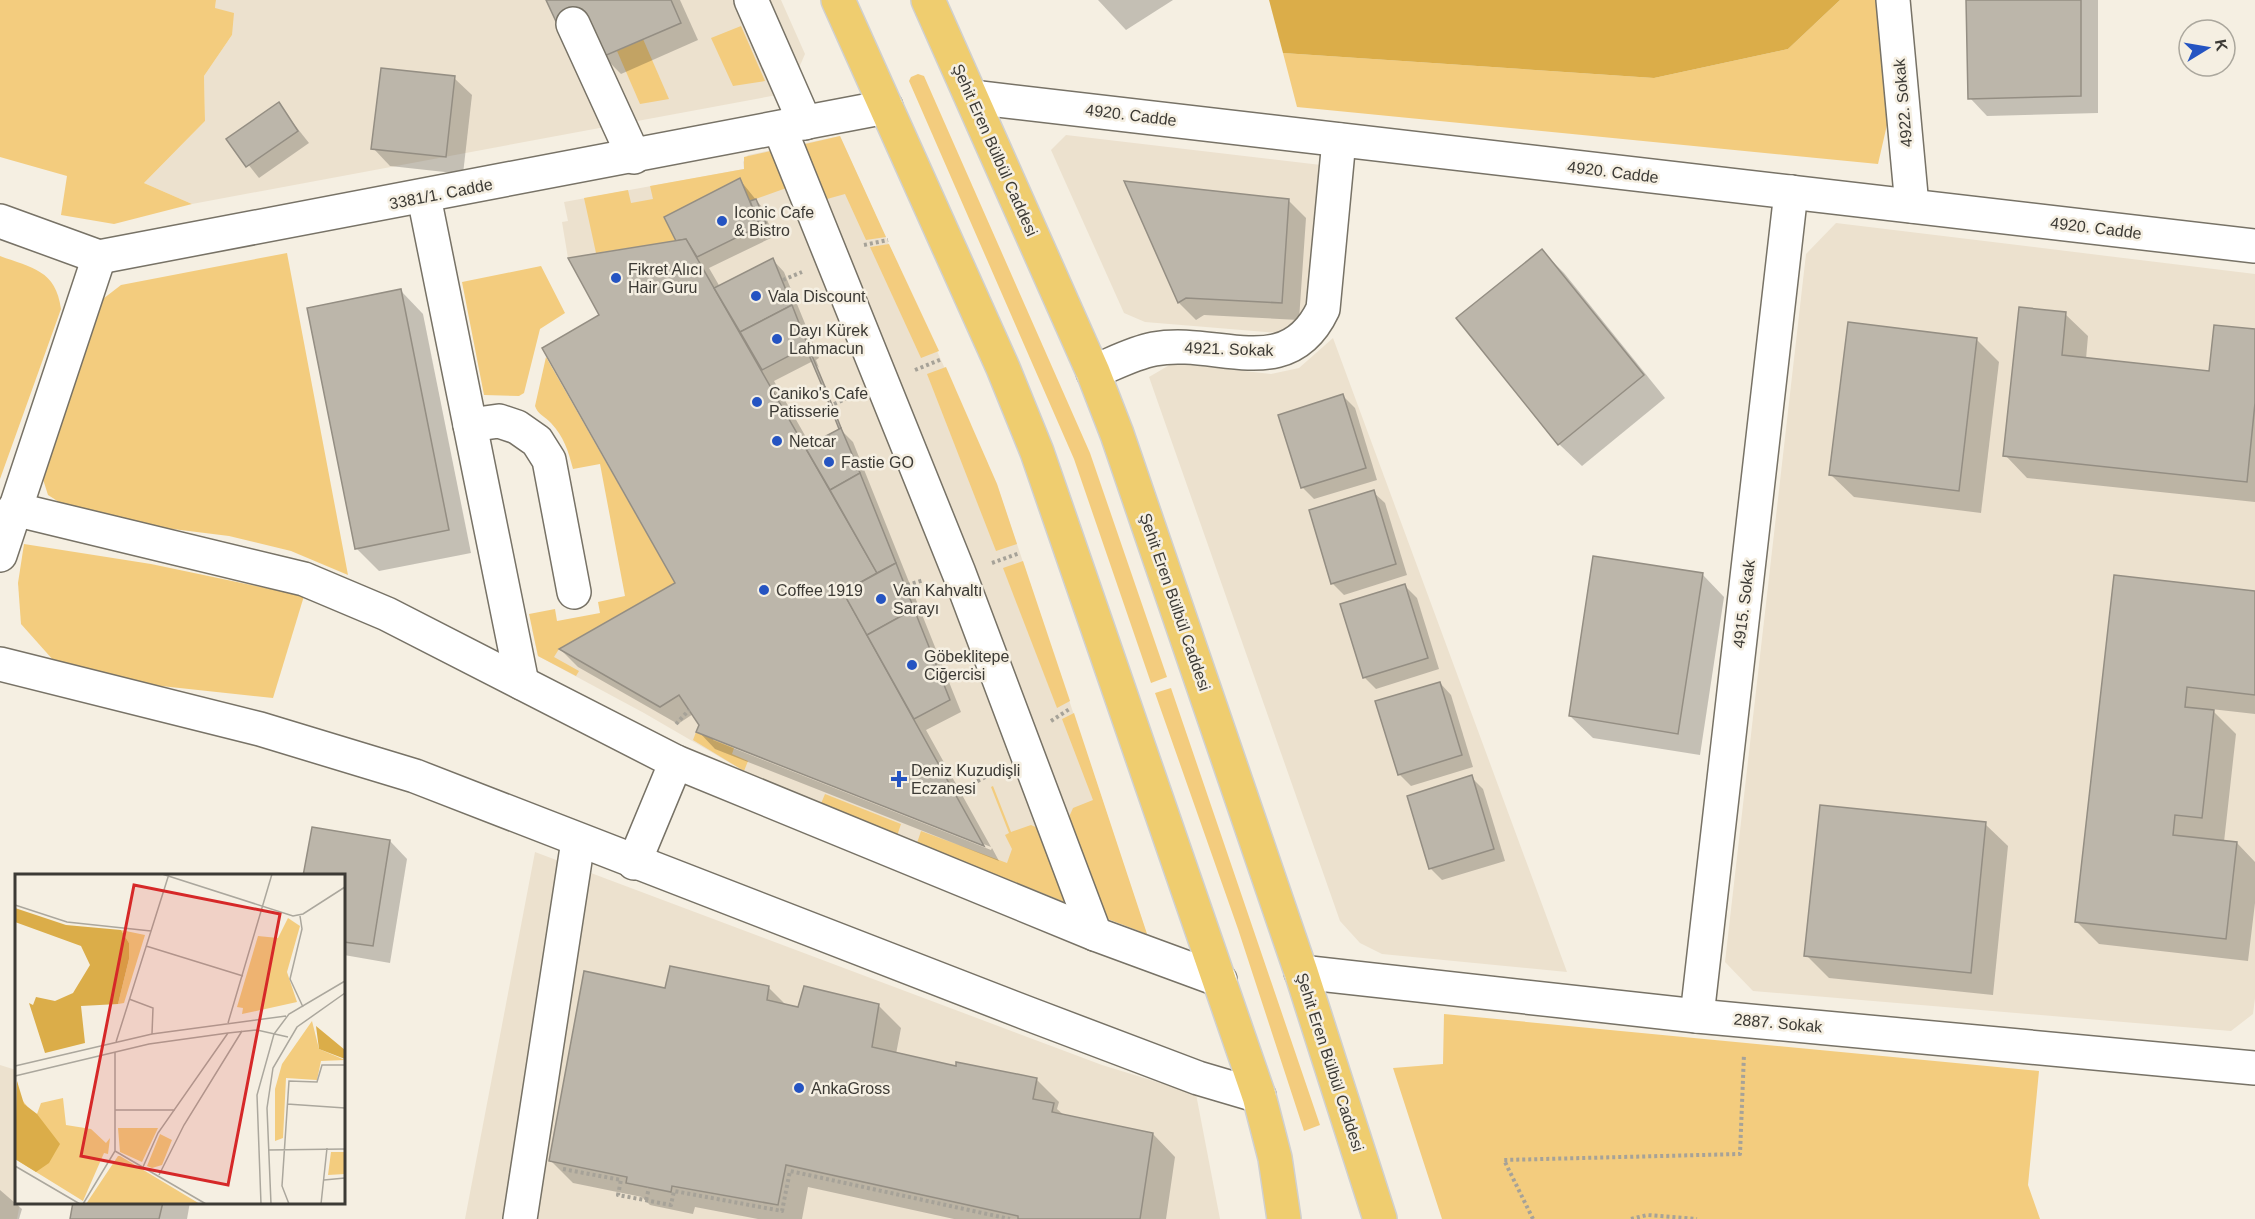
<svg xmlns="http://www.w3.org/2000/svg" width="2255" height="1219" viewBox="0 0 2255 1219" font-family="Arial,sans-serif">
<rect width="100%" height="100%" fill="#f5efe2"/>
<g fill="#ece1ce">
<polygon points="216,0 781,0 805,54 791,86 777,95 192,204 144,183 205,121 204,76 232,35 215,8"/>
<polygon points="1066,135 1321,165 1309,310 1278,333 1145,322 1124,313 1051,150"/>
<polygon points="840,136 997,484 1147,934 761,781 644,713 538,656 532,629 563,647 731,551 568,258 562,222 568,221 564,202 744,169 743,162 748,155"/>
<polygon points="1836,223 2255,274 2255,998 2253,1014 2231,1031 1753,991 1725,962 1806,254"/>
<polygon points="1333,338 1567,972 1382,954 1360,943 1340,921 1149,377 1173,363 1271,374 1299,368"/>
<polygon points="535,852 1102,1065 1196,1094 1220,1219 465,1219"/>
<polygon points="0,1065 16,1070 16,1202 20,1203 17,1219 0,1219"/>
</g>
<g fill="#f3cc7e">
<polygon points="0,0 216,0 215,8 234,13 232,35 204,76 205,121 144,183 192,204 114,224 61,215 67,176 0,157"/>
<polygon points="1840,0 1880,0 1892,103 1878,164 1297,107 1283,53 1654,78 1788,49"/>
<polygon points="741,26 765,81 733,86 711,38"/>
<polygon points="643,39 669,99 640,104 617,51"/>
<polygon points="918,74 924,76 1090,453 1167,677 1151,683 1074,459 909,81 911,77"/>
<polygon points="840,136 886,237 866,240 845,194 827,199 801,145"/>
<polygon points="779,149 792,186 750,201 740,179 664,217 676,241 596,253 584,198 628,190 631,203 653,199 650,186 744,169 744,157"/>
<polygon points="889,244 939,351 921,358 870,247"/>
<polygon points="287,253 348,575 291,551 229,536 84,518 48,495 40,470 99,302 121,285"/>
<path d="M0,256C32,268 56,270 61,309L0,479Z"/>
<polygon points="541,266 565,313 540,329 524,393 519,396 484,395 462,282"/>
<path d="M546,357L675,583L559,649L554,657L579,671L576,676L538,656L529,614L555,609L557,621L600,613L598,602L625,596L600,464L573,469C568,450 564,437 551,423C545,416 538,415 535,406Z"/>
<polygon points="946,367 997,484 1017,544 996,551 927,374"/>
<polygon points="24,544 151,564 304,596 273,698 161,686 78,672 54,661 21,624 18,583"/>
<polygon points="1023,561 1070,701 1057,708 1003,568"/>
<polygon points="1171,688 1320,1125 1304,1131 1238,929 1155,693"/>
<polygon points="1074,713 1147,934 1105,918 1069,817 1073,808 1093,800 1062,719"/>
<polygon points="696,732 734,748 732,754 748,761 744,771 693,740"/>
<polygon points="993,786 1011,832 1031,825 1040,829 1067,903 917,843 921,831 1007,863 1012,849 1005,835 1009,833 991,787"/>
<polygon points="825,794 901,824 897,836 820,806"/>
<polygon points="1444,1014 2039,1071 2028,1185 2040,1219 1442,1219 1393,1068 1443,1064"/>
</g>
<polygon fill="#dbad49" points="1269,0 1840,0 1788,49 1654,78 1283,53"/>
<g fill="#0003">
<polygon points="548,0 680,0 698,40 621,74"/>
<polygon points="1098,0 1173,0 1126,30"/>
<polygon points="1968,0 2098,0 2098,113 1987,116 1970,98"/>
<polygon points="454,78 472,95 463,174 390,166 373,148"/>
<polygon points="278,104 309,143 259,178 228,139"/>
<polygon points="740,180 761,206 771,229 768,230 771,238 709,268 720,287 773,260 784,272 819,358 816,360 819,368 813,361 774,381 811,446 841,430 853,442 961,712 926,730 991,847 713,737 713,740 991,850 992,848 999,861 715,749 698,731 701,725 693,714 678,724 578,667 561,650 677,584 601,316"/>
<polygon points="1127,183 1288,200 1306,218 1299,320 1204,315 1196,320 1179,303"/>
<polygon points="1542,251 1564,273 1665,398 1582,466 1559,444"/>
<polygon points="401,291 423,314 471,553 379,571 356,548"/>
<polygon points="2065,314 2088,336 2086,359 2210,373 2255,331 2255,502 2027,478 2005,455"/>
<polygon points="1976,339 1999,362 1981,513 1854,497 1831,475"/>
<polygon points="1343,396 1355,408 1377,480 1314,499 1302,487"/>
<polygon points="1373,492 1385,503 1407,575 1344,595 1332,583"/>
<polygon points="1702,574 1724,597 1700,755 1593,738 1570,716"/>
<polygon points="2115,576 2255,592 2255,714 2211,709 2236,734 2224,842 2237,843 2255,862 2255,903 2248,961 2099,944 2076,921"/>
<polygon points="1405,586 1417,598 1439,669 1376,689 1364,677"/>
<polygon points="1440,683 1451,695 1473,767 1411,786 1399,774"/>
<polygon points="1471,777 1483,789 1505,861 1442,880 1430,868"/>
<polygon points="1985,824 2008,846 1993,995 1829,978 1806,955"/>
<polygon points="390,841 407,859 390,963 344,955 344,876"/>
<polygon points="769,988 788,1007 799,1009 878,1005 901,1028 896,1054 957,1067 1036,1079 1059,1102 1057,1109 1065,1116 1153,1134 1175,1157 1166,1219 954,1219 808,1187 802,1219 758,1219 695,1207 693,1214 650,1205 642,1197 573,1183 551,1161 667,989"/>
<polygon points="0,1190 22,1209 19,1219 0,1219"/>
<polygon points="75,1202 190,1202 187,1219 71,1219"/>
</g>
<g fill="#bcb6aa" stroke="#948e83" stroke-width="1.5">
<polygon points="546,0 671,0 681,23 602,57 560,30"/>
<polygon points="1966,0 2081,0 2081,96 1968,99"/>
<polygon points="381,68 455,76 446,157 371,149"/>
<polygon points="279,102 298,131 246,167 226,139"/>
<polygon points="740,178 760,226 697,257 686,239 676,241 664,217"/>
<polygon points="1124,181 1289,199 1282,303 1186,298 1178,303"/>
<polygon points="756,199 766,223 760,226 750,201"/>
<polygon points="686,239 877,573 843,592 984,846 696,732 699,725 679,695 660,707 559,649 675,583 542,348 599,315 568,258"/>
<polygon points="1542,249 1644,375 1558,445 1456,318"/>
<polygon points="773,258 792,305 740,332 714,288"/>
<polygon points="401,289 449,530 355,549 307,308"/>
<polygon points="792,305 808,346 762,370 740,332"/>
<polygon points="2019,307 2066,312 2062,355 2209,371 2214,325 2255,329 2255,403 2247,482 2003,456"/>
<polygon points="1848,322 1977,338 1959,491 1829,475"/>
<polygon points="808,346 825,387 823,388 806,348"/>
<polygon points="825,387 841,428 839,429 823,388"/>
<polygon points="1343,394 1366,468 1301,488 1278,415"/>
<polygon points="841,428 860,473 830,490 805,447"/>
<polygon points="860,473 896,563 877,573 830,490"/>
<polygon points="1374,490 1396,564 1331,584 1309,510"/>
<polygon points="1593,556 1703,573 1678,734 1569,716"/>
<polygon points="896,563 914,609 867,635 843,592"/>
<polygon points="2114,575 2255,591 2255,695 2187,687 2185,707 2214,710 2202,818 2175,815 2173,835 2237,842 2226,939 2075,922"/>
<polygon points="1405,584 1428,658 1363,678 1340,604"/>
<polygon points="914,609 950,700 914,719 867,635"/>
<polygon points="1440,682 1462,755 1398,775 1375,701"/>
<polygon points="1472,775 1494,849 1429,869 1407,796"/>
<polygon points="1820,805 1986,822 1971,973 1804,956"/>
<polygon points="312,827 390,840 373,946 344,942 344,876 303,876"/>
<polygon points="670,966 769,986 767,1000 798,1007 804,986 879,1004 872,1047 956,1066 956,1062 1037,1078 1033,1099 1054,1103 1052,1112 1153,1133 1140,1219 1018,1219 1018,1216 786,1165 778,1205 672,1186 671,1192 626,1183 627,1177 549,1161 584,971 665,988"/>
<polygon points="73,1202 163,1202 159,1219 70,1219"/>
</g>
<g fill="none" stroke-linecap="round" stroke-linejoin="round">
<defs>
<g id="minor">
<polyline points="751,0 805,123"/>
<polyline points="1893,0 1912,206"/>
<polyline points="573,24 634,157"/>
<polyline points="972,97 2255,246"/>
<polyline points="780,129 959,573 1095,934"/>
<polyline points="424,197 522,683"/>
<polyline points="0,221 99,257 886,107"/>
<path d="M1093,372C1113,364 1133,353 1154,349C1217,337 1287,385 1323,309L1339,140"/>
<polyline points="470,425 499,421 517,427 537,441 549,460 574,592"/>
<polyline points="14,509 304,579 387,614 676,762 1095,934 1220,980"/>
<polyline points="0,555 99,257"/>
<polyline points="0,664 260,729 415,776 1029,1014 1198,1078 1259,1096"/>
<polyline points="634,863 676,762"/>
<polyline points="1301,972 1697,1016 2255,1068"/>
<polyline points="1697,1016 1791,192"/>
<polyline points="520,1219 578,841"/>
</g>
<g id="major">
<polyline points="838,0 1003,368 1037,452 1259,1096 1275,1158 1284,1219"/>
<polyline points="928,0 1093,372 1117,434 1301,972 1380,1219"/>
</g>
</defs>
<use href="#minor" stroke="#777266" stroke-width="36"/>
<use href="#major" stroke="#d0d0cf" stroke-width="36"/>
<g stroke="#a6a298" stroke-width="4" stroke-dasharray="3 3" stroke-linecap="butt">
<polyline points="864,245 888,240"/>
<polyline points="783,280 802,272"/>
<polyline points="915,370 942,359"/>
<polyline points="834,404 850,397"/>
<polyline points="992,563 1020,553"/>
<polyline points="907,585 924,580"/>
<polyline points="1051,721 1071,708"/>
<polyline points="676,724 689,710"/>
<polyline points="972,784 997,771"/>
<polyline points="563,1169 621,1180 618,1195 671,1205 674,1191 782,1211 790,1171 1010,1219"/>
<polyline points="646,1200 649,1188"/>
<polyline points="1533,1219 1504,1160 1740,1154 1744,1054"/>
<polyline points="1631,1219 1647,1215 1697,1219"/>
</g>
<use href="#minor" stroke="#fff" stroke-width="33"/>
<use href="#major" stroke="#efcd6f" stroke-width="33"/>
</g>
<g fill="#2554c2" stroke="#f5efe2" stroke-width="2">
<circle cx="722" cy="221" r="6"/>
<circle cx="616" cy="278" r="6"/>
<circle cx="756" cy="296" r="6"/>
<circle cx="777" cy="339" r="6"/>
<circle cx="757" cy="402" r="6"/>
<circle cx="777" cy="441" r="6"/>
<circle cx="829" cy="462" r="6"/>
<circle cx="764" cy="590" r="6"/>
<circle cx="881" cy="599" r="6"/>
<circle cx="912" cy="665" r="6"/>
<path d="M896 770h6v6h6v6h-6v6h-6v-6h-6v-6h6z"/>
<circle cx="799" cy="1088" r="6"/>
</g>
<g text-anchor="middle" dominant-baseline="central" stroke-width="5" stroke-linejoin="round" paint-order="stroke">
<g font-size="16" fill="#3c3a35" stroke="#f5efe2">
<text transform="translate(1903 103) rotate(-95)">4922. Sokak</text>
<text transform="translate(1131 115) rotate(7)">4920. Cadde</text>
<text transform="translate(995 150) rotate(66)">Şehit Eren Bülbül Caddesi</text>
<text transform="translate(1613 172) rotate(7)">4920. Cadde</text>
<text transform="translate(441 194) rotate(-11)">3381/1. Cadde</text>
<text transform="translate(2096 228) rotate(7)">4920. Cadde</text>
<text transform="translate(1229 349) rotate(2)">4921. Sokak</text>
<text transform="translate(1175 602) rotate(71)">Şehit Eren Bülbül Caddesi</text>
<text transform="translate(1744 604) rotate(-83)">4915. Sokak</text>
<text transform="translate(1778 1023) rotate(5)">2887. Sokak</text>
<text transform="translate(1330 1062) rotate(72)">Şehit Eren Bülbül Caddesi</text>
</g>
<g font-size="16" fill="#3c3a35" stroke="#f5efe2" text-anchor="start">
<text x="734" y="212">Iconic Cafe<tspan x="734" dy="18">&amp; Bistro</tspan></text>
<text x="628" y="269">Fikret Alıcı<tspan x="628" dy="18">Hair Guru</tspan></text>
<text x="768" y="296">Vala Discount</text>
<text x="789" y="330">Dayı Kürek<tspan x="789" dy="18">Lahmacun</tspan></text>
<text x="769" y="393">Caniko's Cafe<tspan x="769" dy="18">Patisserie</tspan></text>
<text x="789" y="441">Netcar</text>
<text x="841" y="462">Fastie GO</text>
<text x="776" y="590">Coffee 1919</text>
<text x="893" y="590">Van Kahvaltı<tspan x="893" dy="18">Sarayı</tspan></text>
<text x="924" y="656">Göbeklitepe<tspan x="924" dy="18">Ciğercisi</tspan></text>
<text x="911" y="770">Deniz Kuzudişli<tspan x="911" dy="18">Eczanesi</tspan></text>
<text x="811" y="1088">AnkaGross</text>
</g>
</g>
<g transform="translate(15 874)">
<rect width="330" height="330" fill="#f5efe2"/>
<path d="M273,44L285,52L272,98L282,128L227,140L228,134L222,133L243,62L263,64ZM106,56L130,61L109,129L103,130L114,85V69ZM297,147L304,175L330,186L306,187L302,206L271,204L268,264L260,267V215L267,190ZM2,207L4,222L15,236L22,240L26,229L48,224L51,251L76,255L91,269L95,264L93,280L89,279L68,327L0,285ZM103,254H143L127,288L105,278ZM145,260L157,266L147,291L137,294L132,292ZM316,278H330V300L313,301ZM103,282H105L185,330H71Z" fill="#f3cc7e"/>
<path d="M0,34L51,51L106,56L114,69V85L103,130L66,132L70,169L30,179L14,129L18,131L21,123L40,127L58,119L75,91L66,72L0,48ZM301,152L330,176V185L304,175ZM2,207L9,230L22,240L45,270L34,289L21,298L0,285Z" fill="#dbad49"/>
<path fill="none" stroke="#aba79d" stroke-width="1.5" d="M147,0L278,42L288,40L330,13M0,31L52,48L136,57M285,42L287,55L275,105L288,133M131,72L228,102M114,125L138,134L137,160M213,149L257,0M101,168L154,0M0,192L137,160L271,142M0,202L134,170L213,159L242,156L273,163M272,230L330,234M100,236H160M253,276L330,275M100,277L191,330M0,292L65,330M128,293L143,259L213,159M144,301L169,251L227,157M309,306L330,304M68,330L100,277V178M246,330L242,221L259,160L274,140L330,107M256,330L252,234L258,194L282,153L330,119M274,330L267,312L274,207L302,208L307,191H330M306,330L312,274"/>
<path fill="#d62828" fill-opacity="0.15" stroke="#d62828" stroke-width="3" d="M119,11L265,40L213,311L66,282Z"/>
<rect width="330" height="330" fill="none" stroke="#3c3a35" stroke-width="3"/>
</g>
<g transform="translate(2207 48) rotate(79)"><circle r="28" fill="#f5efe2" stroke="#aba79d" stroke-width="1.5"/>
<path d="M0-4.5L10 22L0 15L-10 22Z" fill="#2554c2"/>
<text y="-9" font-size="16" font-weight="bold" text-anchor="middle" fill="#3c3a35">K</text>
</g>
</svg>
